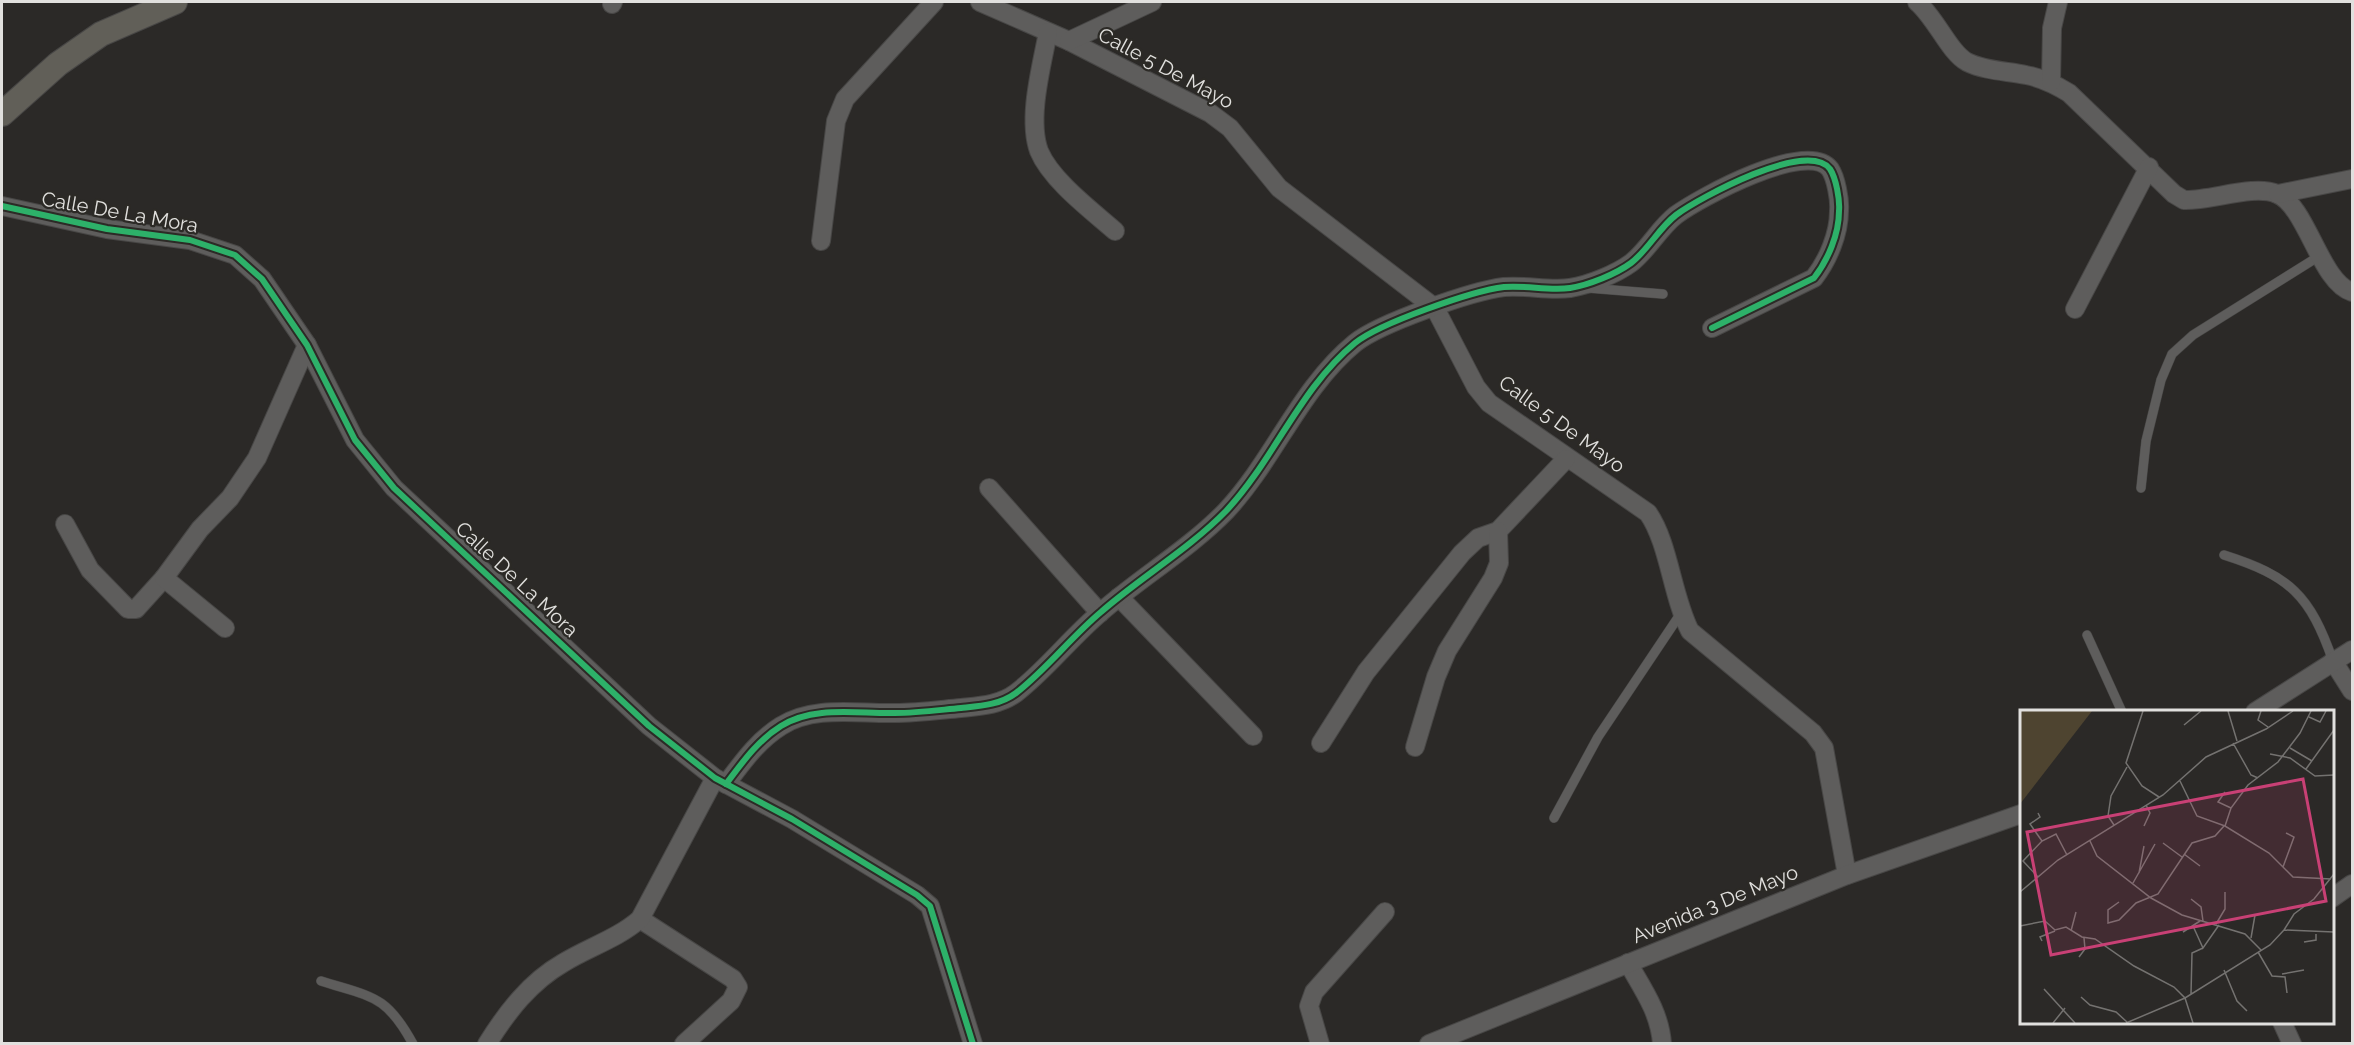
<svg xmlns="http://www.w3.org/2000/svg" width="2354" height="1045" viewBox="0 0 2354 1045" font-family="Raleway,sans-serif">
<rect width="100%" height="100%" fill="#2b2927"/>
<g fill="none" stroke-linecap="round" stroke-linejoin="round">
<defs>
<g id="service">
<polyline points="1588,288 1663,294"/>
<polyline points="2141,488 2146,441 2161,380 2172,354 2193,335 2321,255"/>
<path d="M2224,555C2290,576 2310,595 2333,661"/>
<polyline points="2087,635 2122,712"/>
<polyline points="1554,818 1598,737 1681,613"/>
<path d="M321,981C371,997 386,994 413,1044"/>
</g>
<g id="minor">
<path d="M980,2L1069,41L1210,113L1230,128L1279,188L1435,308L1476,387L1489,403L1648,513C1669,543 1672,596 1690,631L1813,733L1824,748L1847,875"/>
<path d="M1917,2C1936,18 1949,52 1967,62C1985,71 2007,71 2026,75C2042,78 2056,85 2069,93L2174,194L2184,200C2211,201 2254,184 2277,194C2307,206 2320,282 2352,292"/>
<polyline points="612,4 613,2"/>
<path d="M1048,32C1042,65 1027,118 1039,151C1051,180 1091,210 1115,231"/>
<polyline points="1069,41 1152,2"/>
<polyline points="2051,82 2052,28 2058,2"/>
<polyline points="2278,194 2352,179"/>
<polyline points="2,206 107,229 190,240 235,255 262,279 307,345 355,440 394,488 649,726 715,778 792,819 917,895 930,906 973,1044"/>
<polyline points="821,241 836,121 845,99 934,2"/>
<polyline points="2075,309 2149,167"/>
<polyline points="989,488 1100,613"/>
<polyline points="65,524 90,570 128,609 136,609 164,578"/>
<polyline points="1119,597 1253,736"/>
<polyline points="225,628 164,578 200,529 230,498 257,458 307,345"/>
<polyline points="2333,661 2352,691"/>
<polyline points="2255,712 2352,650"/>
<polyline points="1321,743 1366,672 1462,553 1478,538 1498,531 1566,459"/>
<polyline points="1415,747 1436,677 1447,651 1493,578 1499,563 1498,531"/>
<path d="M726,784C742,763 757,741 781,726C814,705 858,714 895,713C917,713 939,710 961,708C980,706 1000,705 1016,693C1047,669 1071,637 1101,612C1141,577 1189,549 1226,511C1274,460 1300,388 1355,343C1380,323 1472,291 1504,287C1526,285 1549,291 1570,288C1589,285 1616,274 1631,263C1648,250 1659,228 1676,215C1699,198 1807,139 1830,169C1836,178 1840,200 1839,211C1839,234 1828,260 1814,278L1712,328"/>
<polyline points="2332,898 2352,884"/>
<polyline points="640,919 733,979 738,987 731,1001 684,1044"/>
<path d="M1628,963C1643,989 1660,1013 1662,1044"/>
<polyline points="2282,1022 2292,1044"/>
<path d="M487,1044C507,1012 530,982 563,963C589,947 617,939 640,919L715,778"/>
<polyline points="1320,1044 1309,1006 1314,992 1385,912"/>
<polyline points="1429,1044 1847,875 2021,814"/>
</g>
<polyline id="secondary" points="2,114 58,64 101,34 175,2"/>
</defs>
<use href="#service" stroke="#484746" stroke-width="10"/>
<use href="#minor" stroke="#484746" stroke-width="20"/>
<use href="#secondary" stroke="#484746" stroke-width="26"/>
<use href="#service" stroke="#5e5d5c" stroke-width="9"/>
<use href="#minor" stroke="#5e5d5c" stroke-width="18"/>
<use href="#secondary" stroke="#615f58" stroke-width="24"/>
<defs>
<g id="cycleway">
<polyline points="2,206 107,229 190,240 235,255 262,279 307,345 355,440 394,488 649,726 715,778 792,819 917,895 930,906 973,1044"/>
<path d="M726,784C742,763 757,741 781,726C814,705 858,714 895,713C917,713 939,710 961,708C980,706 1000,705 1016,693C1047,669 1071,637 1101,612C1141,577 1189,549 1226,511C1274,460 1300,388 1355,343C1380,323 1472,291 1504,287C1526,285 1549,291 1570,288C1589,285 1616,274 1631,263C1648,250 1659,228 1676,215C1699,198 1807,139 1830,169C1836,178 1840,200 1839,211C1839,234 1828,260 1814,278L1712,328"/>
</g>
</defs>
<use href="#cycleway" stroke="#2c2a26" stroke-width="10"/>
<use href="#cycleway" stroke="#2db169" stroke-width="6"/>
</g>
<g text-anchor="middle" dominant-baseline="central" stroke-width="4.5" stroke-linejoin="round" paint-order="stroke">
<g font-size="20" fill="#e1e0de" stroke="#2c2a26">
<text transform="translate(1166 68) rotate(28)">Calle 5 De Mayo</text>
<text transform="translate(120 212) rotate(10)">Calle De La Mora</text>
<text transform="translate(1562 424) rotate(36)">Calle 5 De Mayo</text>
<text transform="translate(517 579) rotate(43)">Calle De La Mora</text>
<text transform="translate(1715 904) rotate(-22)">Avenida 3 De Mayo</text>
</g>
</g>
<g transform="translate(2020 710)">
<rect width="314" height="314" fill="#2b2927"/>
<path d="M0,1H72L0,94Z" fill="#4e4430"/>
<path fill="none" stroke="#747270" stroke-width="1.5" d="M123,1L106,53L122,76L139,87M208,1L217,31M241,1L238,10L248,17M289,7L300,12L306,1M164,15L181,1M213,33L231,65L238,68M270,38L292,51M250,44L270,48L295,66L314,65M286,59L314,20M160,71L177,106L205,116L249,143L273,167L311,169M205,82L198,92L211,98M18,103L20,107L10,114L22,131M94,115L88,106L91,86L107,57M124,116L130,103L126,95M205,116L211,98L228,75L258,52L280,23L291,1M70,131L77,146L131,188L162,205L225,224L241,240M143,133L162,147M164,144L180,156M263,157L274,127L266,123M119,163L124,136M18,167L3,151L22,131L36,124L47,145M113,173L135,134M0,182L38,150L143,85L186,47L246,19L273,1M171,189L181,197L183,211M99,192L88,200V213L99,210L116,193L138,184L172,133L195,126L204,116M196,214L205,199V182M0,216L25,211L35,220L46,217L62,227L75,229L114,256L154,277L165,288L173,313M173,216L183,238L199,215M264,220L274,204L294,189L314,164M264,220L314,222M51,221L56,202M163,222L180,211M231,228L235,205M22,231L20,227L35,221M284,232L296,230V224M238,242L252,266L265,267L267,283M59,247L65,239L64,228M204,260L217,291L227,301M262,264L284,260M24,279L55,313M171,284L172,243L183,238M61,287L70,295L96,302L107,312M33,313L45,298M106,313L165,288L250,235L264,220"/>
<path fill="#c84075" fill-opacity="0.15" stroke="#c84075" stroke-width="3" d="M283,69L306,191L31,245L7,122Z"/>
<rect width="314" height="314" fill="none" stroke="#e1e0de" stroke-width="3"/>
</g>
<rect width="2354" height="1045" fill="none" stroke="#e1e0de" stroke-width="6"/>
</svg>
